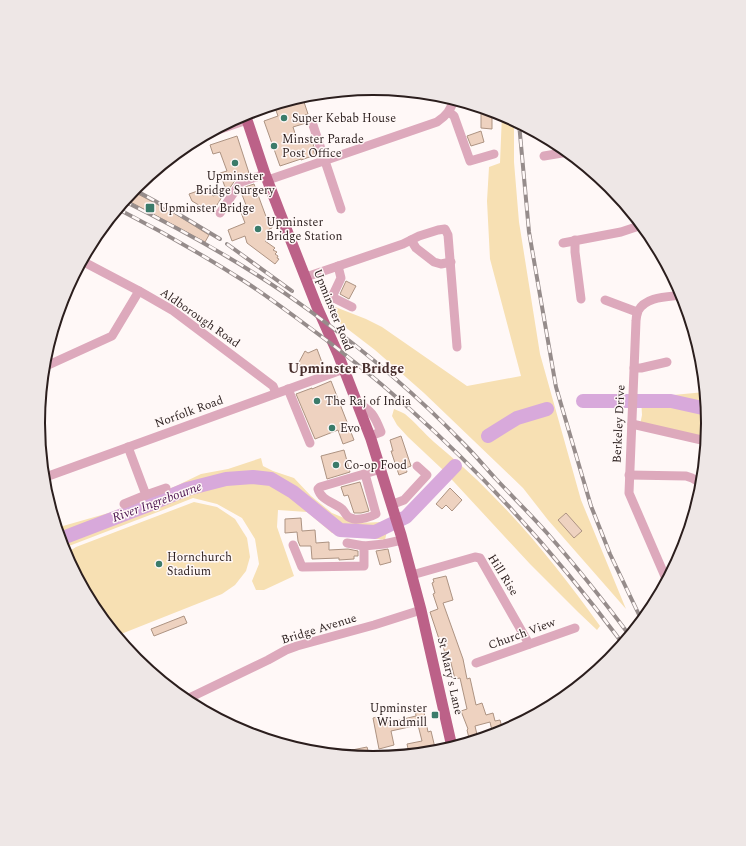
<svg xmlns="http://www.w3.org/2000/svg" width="746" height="846" viewBox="0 0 746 846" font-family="Spectral,serif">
<rect width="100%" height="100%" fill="#fff8f7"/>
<g fill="#f7e0b3">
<polygon points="502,114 514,120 514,162 519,222 540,354 581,500 626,609 548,520 523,488 424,393 399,371 375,350 332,317 325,303 366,319 382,327 467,386 521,376 490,259 487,201 489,167 500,163"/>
<polygon points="705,392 708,423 706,442 640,425 642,415 641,398"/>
<path d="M394,409C398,411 402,412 405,414C415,422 424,433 434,442C454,459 474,476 492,495C532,535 567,580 600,626L597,630L578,612L530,564L442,469L408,437L397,425L392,416Z"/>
<polygon points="261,458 263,466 273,471 294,478 311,496 332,513 356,523 382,522 387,531 385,540 332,533 307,512 278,510 277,527 294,576 264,590 256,590 252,581 259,564 255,539 242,518 217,504 193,498 163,510 95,536 69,546 63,550 56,528 112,512 176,486 201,474 228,469"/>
<polygon points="194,502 217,507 235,519 247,538 250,557 246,571 235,585 222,594 116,636 94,609 65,554 76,547"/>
</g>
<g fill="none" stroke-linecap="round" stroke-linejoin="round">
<g stroke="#d8a9db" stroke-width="14">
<polyline points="583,401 671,401 707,409"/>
<polyline points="488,436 517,418 547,409"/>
<polyline points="60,539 146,506 187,489 226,479 253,477 271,479 293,492 340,530 375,532 406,517 455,466"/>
</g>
</g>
<g fill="#eed2c0" stroke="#ad9382">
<polygon points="302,96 308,114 305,115 306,120 306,123 293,127 298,143 311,138 314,147 312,147 315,155 301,160 301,159 280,166 264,121 278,116 274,105"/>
<polygon points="481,111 492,111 492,129 481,128"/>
<polygon points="481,131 484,142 471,146 467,136"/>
<polygon points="237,136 249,173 239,177 236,179 229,189 226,190 220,173 227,171 220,152 213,154 210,145"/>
<polygon points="254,184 268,222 270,221 272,228 269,229 272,238 265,241 275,248 273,250 277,252 275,254 278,256 277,258 279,259 275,264 247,243 245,236 232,241 228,230 245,223 239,207 246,205 241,192 245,187"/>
<polygon points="209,187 213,196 225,192 212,213 192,201 189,194"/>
<polygon points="132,191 174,213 209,235 205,242 125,199"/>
<polygon points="346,281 356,286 349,299 340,294"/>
<polygon points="317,349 323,365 304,374 299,365 298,364 305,351 308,353"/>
<polygon points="331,381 354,440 343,444 338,430 315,439 296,394 312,388 312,389"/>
<polygon points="401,436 411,466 406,468 407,472 399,475 391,451 393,451 390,440"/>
<polygon points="344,450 350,472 327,479 321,456"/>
<polygon points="360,482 369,511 361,513 354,513 348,495 344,496 341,487"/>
<polygon points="450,488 462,500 452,511 446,505 442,509 436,504"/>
<polygon points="566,513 582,531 574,538 558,520"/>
<polygon points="301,518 302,531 315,530 316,543 329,542 329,550 348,549 358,551 358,556 354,556 354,559 339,560 339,558 312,559 311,546 300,546 298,541 297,532 285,533 285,519"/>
<polygon points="388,549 391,562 380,565 376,551"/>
<polygon points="446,576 453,600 443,603 463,659 467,679 470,678 476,705 482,703 486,715 493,713 495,721 500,720 503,731 493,735 490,722 475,726 478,739 470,742 467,730 468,729 461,711 467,709 460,678 455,679 450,659 447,660 443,646 439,639 430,612 438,609 433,594 435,593 432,583 434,582 433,579"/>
<polygon points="184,616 187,623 154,636 151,629"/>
<polygon points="423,707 428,732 431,731 436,752 427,753 426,750 409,753 407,744 422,741 418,725 391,731 394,745 379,749 373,718 381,716 383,724 416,716 415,709"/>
<polygon points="367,747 369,754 366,754 367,757 353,756 352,750"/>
</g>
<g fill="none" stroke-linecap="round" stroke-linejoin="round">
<g stroke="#dda9bc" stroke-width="9">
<polyline points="449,112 454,116 470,161 494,154"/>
<polyline points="312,122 341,209"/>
<polyline points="206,134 247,120"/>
<polyline points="544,156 568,152"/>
<path d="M268,180L437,122C446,116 451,110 454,99"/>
<polyline points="220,213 241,182 265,174"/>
<polyline points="411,240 416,248 434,262 441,264 451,262"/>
<polyline points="575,240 575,252 581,299"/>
<polyline points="563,243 621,232 642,225"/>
<polyline points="82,261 139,291 172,310 273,386 276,393"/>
<polyline points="338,266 341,278 332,297 352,307"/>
<polyline points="306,277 403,244 419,236 438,230 445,229 448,235 457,347"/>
<polyline points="605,300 637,312"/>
<polyline points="44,367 112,336 139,291"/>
<polyline points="634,368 641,368 667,362"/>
<polyline points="288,389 310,443"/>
<path d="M356,401C372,412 374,414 381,432L370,436"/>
<polyline points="632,424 706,441"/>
<polyline points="128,447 146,495 166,488"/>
<path d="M365,474L376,514C371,517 360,520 354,519C345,517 347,514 342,509C333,502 321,500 318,489L320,487L381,469"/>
<polyline points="629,475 686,476 692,478 702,484"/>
<polyline points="43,478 344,369"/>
<polyline points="124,504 146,495"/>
<polyline points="392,505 396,503 404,500 427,475 417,466"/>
<polyline points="347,543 364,546"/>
<polyline points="293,545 302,567 364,566 364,546 384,544 402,540"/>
<polyline points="412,575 475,557 480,558 529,644"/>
<path d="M667,581L629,493L636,321C636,318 637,314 638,311C646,296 668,297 683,295"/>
<polyline points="476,663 575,628"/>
<polyline points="185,700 268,660 286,650 297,646 374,625 421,610"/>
</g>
<polyline stroke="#bc6188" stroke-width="11" points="245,114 265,174 280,213 317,307 338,354 371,439 401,535 421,610 452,747"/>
<defs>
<g id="rail">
<polyline points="519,123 529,232 556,387 591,506 610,554 642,621"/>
<polyline points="133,189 175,212 220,239"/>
<path d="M124,201C188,233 252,268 310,311C365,351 417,395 464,444C475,455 485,467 496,479C513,497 530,514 547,533C576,566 603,600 630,636"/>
<path d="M118,209C161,231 203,255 244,281C264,294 283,308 302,322C425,411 532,522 623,644"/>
<polyline points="227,244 292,291"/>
</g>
</defs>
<use href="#rail" stroke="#968c8b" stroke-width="4"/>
<use href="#rail" stroke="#fff8f7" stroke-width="2.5" stroke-dasharray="8" stroke-linecap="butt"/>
</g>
<g fill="#3b7b6a" stroke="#fff8f7" stroke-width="1.5">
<circle cx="284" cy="118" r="4"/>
<circle cx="274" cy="146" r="4"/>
<circle cx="235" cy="163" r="4"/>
<rect x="145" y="203" width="10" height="10" rx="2"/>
<circle cx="258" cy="229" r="4"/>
<circle cx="317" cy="401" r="4"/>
<circle cx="332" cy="428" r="4"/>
<circle cx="336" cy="465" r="4"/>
<circle cx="159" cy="564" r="4"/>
<rect x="431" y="711" width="8" height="8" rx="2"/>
</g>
<g text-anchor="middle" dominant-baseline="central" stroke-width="3" stroke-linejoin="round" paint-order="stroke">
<g font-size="12" fill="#2b1e1d" stroke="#fff8f7" text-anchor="start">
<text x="292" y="118">Super Kebab House</text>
<text x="282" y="139">Minster Parade<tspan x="282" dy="14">Post Office</tspan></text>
<text x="235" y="176" text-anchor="middle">Upminster<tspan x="235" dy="14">Bridge Surgery</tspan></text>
<text x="159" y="208">Upminster Bridge</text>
<text x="266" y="222">Upminster<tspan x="266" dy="14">Bridge Station</tspan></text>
<text x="325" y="401">The Raj of India</text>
<text x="340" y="428">Evo</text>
<text x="344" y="465">Co-op Food</text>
<text x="167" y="557">Hornchurch<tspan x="167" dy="14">Stadium</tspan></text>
<text x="427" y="708" text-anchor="end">Upminster<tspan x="427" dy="14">Windmill</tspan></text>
</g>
<g font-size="12" fill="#2b1e1d" stroke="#fff8f7">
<text transform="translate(333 310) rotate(68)">Upminster Road</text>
<text transform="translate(200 318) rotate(35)">Aldborough Road</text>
<text transform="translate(189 412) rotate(-20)">Norfolk Road</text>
<text transform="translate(619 424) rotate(-87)">Berkeley Drive</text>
<text transform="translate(503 575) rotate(58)">Hill Rise</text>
<text transform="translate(319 629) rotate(-17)">Bridge Avenue</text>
<text transform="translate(522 634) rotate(-20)">Church View</text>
<text transform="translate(450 676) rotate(77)">St Mary's Lane</text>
</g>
<g font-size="13" font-style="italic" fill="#4b134f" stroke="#fff8f7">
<text transform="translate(157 502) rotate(-20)">River Ingrebourne</text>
</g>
<g font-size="14" font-weight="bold" fill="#472d2b" stroke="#fff8f7">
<text x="346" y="368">Upminster Bridge</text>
</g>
</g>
<path d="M0 0H746V846H0ZM45 423a328 328 0 1 1 656 0a328 328 0 1 1-656 0Z" fill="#eee7e6" fill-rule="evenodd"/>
<path fill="none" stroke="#2b1e1d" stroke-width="2" d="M45 423a328 328 0 1 1 656 0a328 328 0 1 1-656 0Z"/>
</svg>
